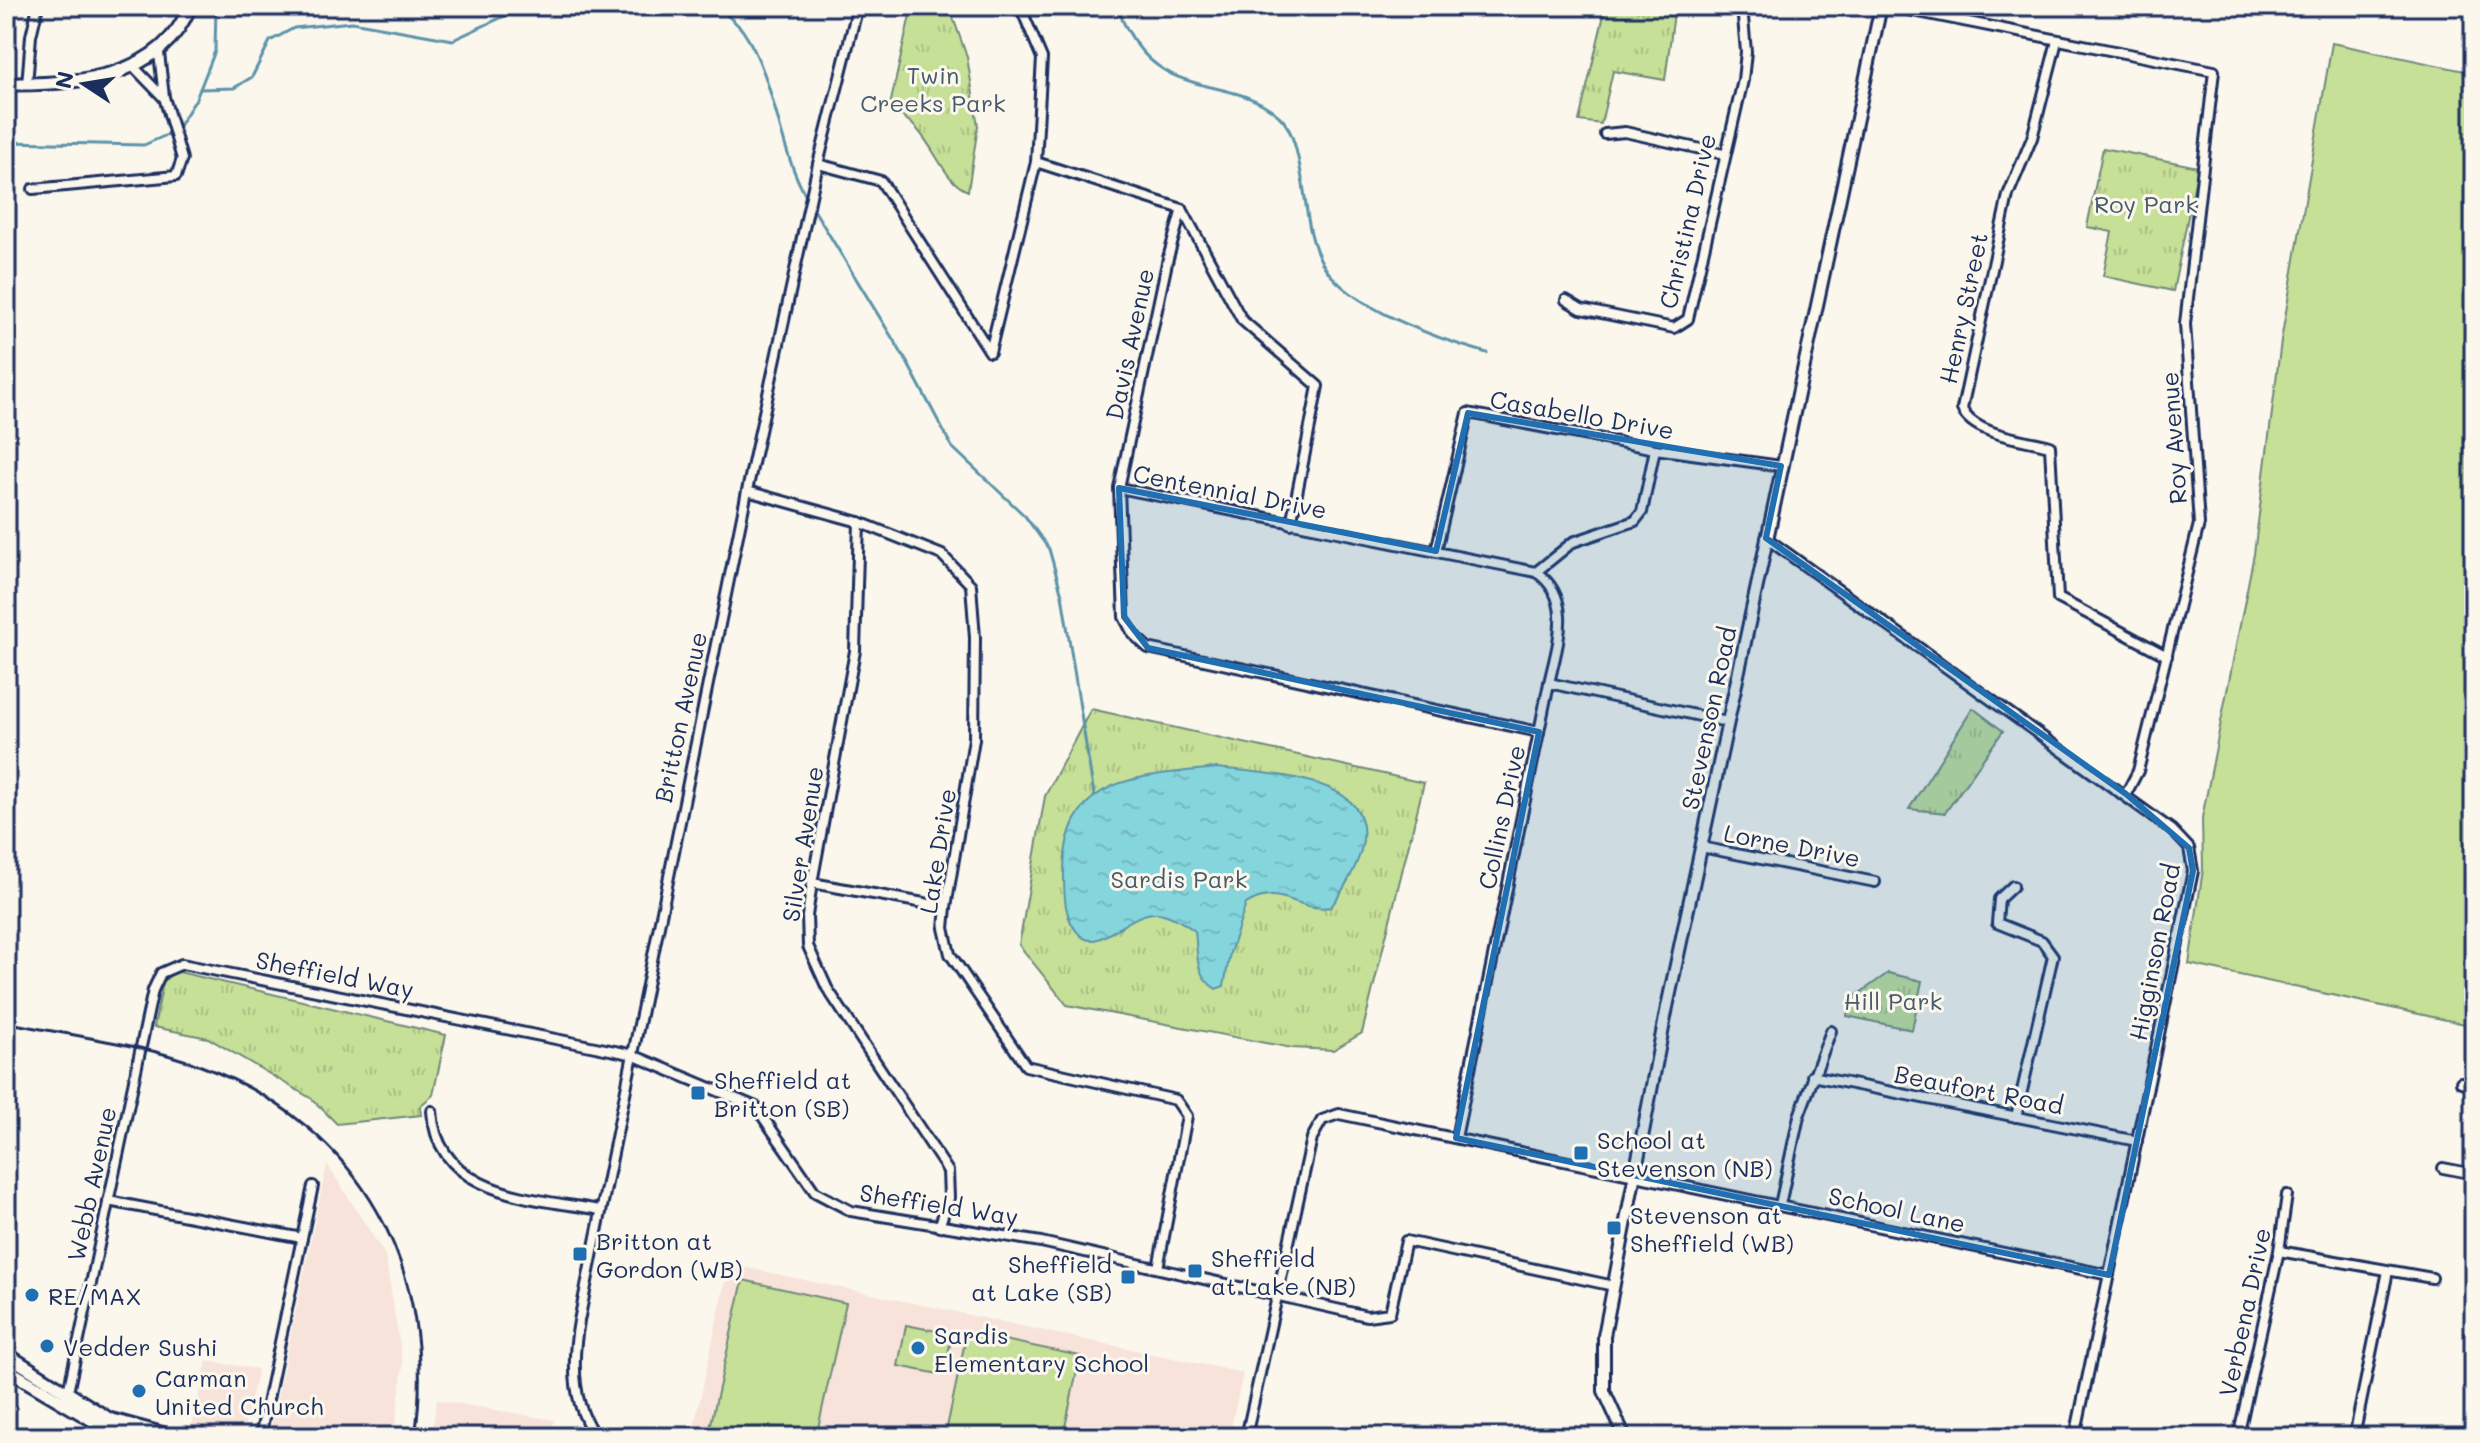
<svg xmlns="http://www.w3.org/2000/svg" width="2480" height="1443" viewBox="0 0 2480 1443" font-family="Mali,sans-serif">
<defs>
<pattern id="park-tufts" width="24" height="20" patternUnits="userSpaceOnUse" patternTransform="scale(2)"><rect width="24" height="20" fill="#c6e097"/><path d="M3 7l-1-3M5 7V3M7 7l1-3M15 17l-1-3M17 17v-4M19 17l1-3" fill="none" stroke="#aac085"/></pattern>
<pattern id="water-ripples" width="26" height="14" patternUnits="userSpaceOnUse" patternTransform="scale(2)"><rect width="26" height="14" fill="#85d6dc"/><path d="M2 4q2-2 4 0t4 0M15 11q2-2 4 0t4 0" fill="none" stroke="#72b8bf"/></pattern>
</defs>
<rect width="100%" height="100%" fill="#fbf7ec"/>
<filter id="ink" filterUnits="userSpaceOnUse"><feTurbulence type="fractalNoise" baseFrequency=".0125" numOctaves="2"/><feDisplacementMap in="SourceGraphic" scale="16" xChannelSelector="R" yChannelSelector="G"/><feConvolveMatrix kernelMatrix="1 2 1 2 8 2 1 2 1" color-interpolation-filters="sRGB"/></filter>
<g filter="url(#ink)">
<g fill="#f7e3da">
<polygon points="327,1164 385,1255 403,1365 394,1437 269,1437"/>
<polygon points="729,1264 1243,1373 1229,1437 692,1437"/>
<polygon points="207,1361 258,1369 242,1437 218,1437 191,1430"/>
<polygon points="437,1400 554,1420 550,1437 431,1437"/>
</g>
<g fill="#c6e097" stroke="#70887a" stroke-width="2">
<polygon points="2332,43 2474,73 2474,1026 2189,964 2203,869 2202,818 2254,554 2281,341"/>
<polygon points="743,1280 846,1303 816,1437 708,1437"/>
<polygon points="906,1325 952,1334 944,1375 898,1366"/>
<polygon points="967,1332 1080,1356 1063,1437 945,1437"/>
</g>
<g fill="url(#park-tufts)" stroke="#70887a" stroke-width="2">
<path d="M912,6H949L967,57L978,126L968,191C938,181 932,124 889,110Z"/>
<polygon points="1606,6 1675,6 1665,80 1613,71 1601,124 1579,121"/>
<polygon points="2103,148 2198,167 2173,291 2103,276 2112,232 2087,227"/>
<polygon points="1973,708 2003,731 1945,813 1909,809"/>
<polygon points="1091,709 1424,783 1362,1033 1333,1050 1292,1048 1067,1005 1019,945 1045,796"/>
<polygon points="175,971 446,1035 433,1095 420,1106 421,1115 337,1124 312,1099 208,1038 154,1027 163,982"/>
<polygon points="1888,973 1922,981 1912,1030 1847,1016 1850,1000"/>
</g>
<path fill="url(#water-ripples)" stroke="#5b93aa" stroke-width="2" d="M1217,768C1313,777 1418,786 1331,907C1298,913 1281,882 1246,904L1230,953L1224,986L1216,989C1194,975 1198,955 1195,931C1184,923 1170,914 1157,913C1129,911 1100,953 1081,936C1064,921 1064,895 1064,874C1064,774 1137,777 1217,768Z"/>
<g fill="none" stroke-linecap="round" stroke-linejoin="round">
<g stroke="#5b93aa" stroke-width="3">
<path d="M716,6C725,14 737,22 743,31C777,81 777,147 807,198"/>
<path d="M1119,6C1120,19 1126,27 1133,39C1171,100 1236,76 1279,116C1295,130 1299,163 1303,184C1307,211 1309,242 1324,266C1350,308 1441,340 1487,353"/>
<polyline points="200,89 234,88 252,77 270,41 294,28 352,22 453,40 526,6"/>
<polyline points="177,129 196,99 215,51 216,6"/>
<polyline points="6,142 144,145 171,133"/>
<polyline points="811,205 907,362 952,447 1025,516 1049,549 1062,595 1094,795"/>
</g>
<defs>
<g id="minor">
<polyline points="1888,6 2214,71 2185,324 2199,524 2138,771 2126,794"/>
<path d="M2057,41L2032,138L2008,195L1962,409C1973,435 2024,439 2050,446L2058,598L2167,656"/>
<polyline points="132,65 163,97"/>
<polyline points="27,85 31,36 38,6"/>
<polyline points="1605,134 1625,132 1723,154"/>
<polyline points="1036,162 1182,209 1242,320 1318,386 1291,524"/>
<polyline points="818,164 881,181 990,352 1036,162 1042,58 1020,6"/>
<polyline points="33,189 176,176 182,159 164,97 159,53"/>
<polyline points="1566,300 1581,309 1674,328 1688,319 1743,80 1746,52 1742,6"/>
<polyline points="1119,488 1168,258 1182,209"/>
<polyline points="747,491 859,522 942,555 971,585 975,638 974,739 946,907 944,928 950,954 1026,1066 1176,1100 1187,1116 1158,1268"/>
<polyline points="859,522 855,651 812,883 807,916 808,946 827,988 948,1171 949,1198 939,1227"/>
<polyline points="1766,538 2172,830 2189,848 2193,871 2075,1437"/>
<polyline points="1436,551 1468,413 1655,449 1781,466"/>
<polyline points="1536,572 1573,542 1635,521 1642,512 1655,449"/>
<path d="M1539,732L1148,648L1133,634L1124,617L1119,488L1536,572C1575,598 1557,646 1549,683"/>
<polyline points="1701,847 1875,882"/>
<polyline points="812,883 946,907"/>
<polyline points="2013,886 1999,899 1997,923 2042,941 2053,956 2016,1117"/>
<polyline points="1812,1076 2137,1141"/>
<polyline points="2461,1082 2474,1085"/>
<path d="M432,1111C437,1196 533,1198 600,1210"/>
<polyline points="1456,1138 1549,683 1727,722"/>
<polyline points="2443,1168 2474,1174"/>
<polyline points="108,1201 302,1238"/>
<polyline points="1780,1205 1799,1116 1831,1031"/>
<polyline points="2279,1251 2432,1278"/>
<polyline points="67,1397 153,990 161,973 182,964 630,1054 756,1107 815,1192 851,1211 1041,1242 1367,1316 1390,1313 1406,1241 1614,1286"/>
<polyline points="260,1437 313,1186"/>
<path d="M596,1437C571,1404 572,1360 579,1321L747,491L818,164L858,6"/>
<polyline points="1246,1437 1312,1138 1322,1120 1339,1114 2109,1275"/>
<polyline points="2238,1437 2279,1251 2287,1195"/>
<polyline points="2354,1437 2388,1271"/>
</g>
<polyline id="tertiary" points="1625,1437 1604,1391 1604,1336 1667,1007 1881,6"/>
<g id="secondary">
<path d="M6,84C75,85 162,79 190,6"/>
<polyline points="6,1354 109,1419 175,1437"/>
<polyline points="6,1369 104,1427 137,1437"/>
</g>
</defs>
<use href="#minor" stroke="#1b2f5e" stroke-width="14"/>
<use href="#tertiary" stroke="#1b2f5e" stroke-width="16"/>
<use href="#secondary" stroke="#1b2f5e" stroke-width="17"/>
<use href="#minor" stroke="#fbf7ec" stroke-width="8"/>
<use href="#tertiary" stroke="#fbf7ec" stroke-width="10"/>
<use href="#secondary" stroke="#fbf7ec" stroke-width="11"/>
<path stroke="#1b2f5e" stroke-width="3" d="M6,1022C70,1036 140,1043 201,1066C362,1126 439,1270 415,1437"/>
</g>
</g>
<path fill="#1f6fb2" fill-opacity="0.2" stroke="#1f6fb2" stroke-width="6" stroke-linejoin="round" d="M1468,413L1781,466L1766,538L2126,794L2189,848L2193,871L2109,1275L1456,1138L1539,732L1148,648L1124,617L1119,488L1436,551Z"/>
<g fill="#1f6fb2" stroke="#fbf7ec" stroke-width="3">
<rect x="690" y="1085" width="16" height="16" rx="4"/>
<rect x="1573" y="1145" width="16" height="16" rx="4"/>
<rect x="1606" y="1220" width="16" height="16" rx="4"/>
<rect x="572" y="1246" width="16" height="16" rx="4"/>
<rect x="1187" y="1263" width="16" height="16" rx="4"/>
<rect x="1120" y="1269" width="16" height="16" rx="4"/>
<circle cx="32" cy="1295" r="8"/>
<circle cx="47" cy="1346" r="8"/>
<circle cx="918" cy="1348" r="8"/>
<circle cx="139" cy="1391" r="8"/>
</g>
<g text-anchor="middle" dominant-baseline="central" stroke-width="6" stroke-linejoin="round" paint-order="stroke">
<g font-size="24" fill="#465b6c" stroke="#fbf7ec">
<text x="933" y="74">Twin<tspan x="933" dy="28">Creeks Park</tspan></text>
<text x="2146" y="203">Roy Park</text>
<text x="1179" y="878">Sardis Park</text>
<text x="1893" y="1000">Hill Park</text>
</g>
<g font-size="24" fill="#1b2f5e" stroke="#fbf7ec">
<text transform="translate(1687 221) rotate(-77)">Christina Drive</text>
<text transform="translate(1963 308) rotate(-78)">Henry Street</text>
<text transform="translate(1129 344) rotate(-78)">Davis Avenue</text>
<text transform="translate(1582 414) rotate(10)">Casabello Drive</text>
<text transform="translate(2173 438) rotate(-94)">Roy Avenue</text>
<text transform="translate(1230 491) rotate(11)">Centennial Drive</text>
<text transform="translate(680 717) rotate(-78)">Britton Avenue</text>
<text transform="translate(1708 718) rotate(-78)">Stevenson Road</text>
<text transform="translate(1501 817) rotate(-78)">Collins Drive</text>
<text transform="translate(802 844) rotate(-81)">Silver Avenue</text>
<text transform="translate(1792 845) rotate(11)">Lorne Drive</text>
<text transform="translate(937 851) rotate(-81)">Lake Drive</text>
<text transform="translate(2154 952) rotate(-79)">Higginson Road</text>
<text transform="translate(335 974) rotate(11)">Sheffield Way</text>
<text transform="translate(1979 1089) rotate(11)">Beaufort Road</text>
<text transform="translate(91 1184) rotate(-78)">Webb Avenue</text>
<text transform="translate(939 1204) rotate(9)">Sheffield Way</text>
<text transform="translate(1897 1209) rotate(12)">School Lane</text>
<text transform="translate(2244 1312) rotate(-78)">Verbena Drive</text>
</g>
<g font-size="24" fill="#1b2f5e" stroke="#fbf7ec" text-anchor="start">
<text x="714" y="1079">Sheffield at<tspan x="714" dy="28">Britton (SB)</tspan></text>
<text x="1597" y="1139">School at<tspan x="1597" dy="28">Stevenson (NB)</tspan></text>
<text x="1630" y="1214">Stevenson at<tspan x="1630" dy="28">Sheffield (WB)</tspan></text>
<text x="596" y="1240">Britton at<tspan x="596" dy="28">Gordon (WB)</tspan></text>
<text x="1211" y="1257">Sheffield<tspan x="1211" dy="28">at Lake (NB)</tspan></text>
<text x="1112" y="1263" text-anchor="end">Sheffield<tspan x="1112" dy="28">at Lake (SB)</tspan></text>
<text x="48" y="1295">RE/MAX</text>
<text x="934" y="1334">Sardis<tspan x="934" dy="28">Elementary School</tspan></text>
<text x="63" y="1346">Vedder Sushi</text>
<text x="155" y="1377">Carman<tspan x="155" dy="28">United Church</tspan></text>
</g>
</g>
<rect width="2480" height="1443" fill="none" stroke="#fbf7ec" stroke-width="32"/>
<rect x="16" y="16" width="2448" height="1411" fill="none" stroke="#1b2f5e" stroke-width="3" filter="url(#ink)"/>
<g transform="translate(84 84) rotate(282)" stroke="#fbf7ec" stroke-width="6" paint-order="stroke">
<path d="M0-6L14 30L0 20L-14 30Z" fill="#1b2f5e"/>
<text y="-12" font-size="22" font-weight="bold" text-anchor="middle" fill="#1b2f5e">N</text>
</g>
</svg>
